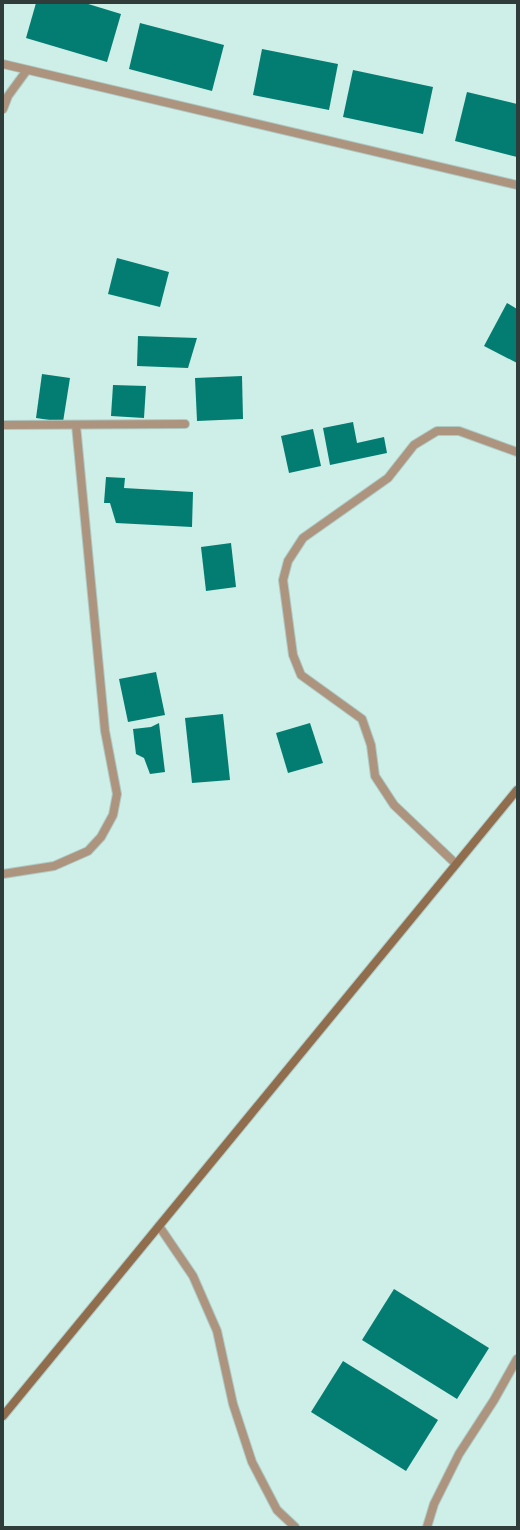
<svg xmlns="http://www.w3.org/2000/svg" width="520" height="1530" viewBox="0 0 520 1530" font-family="'Exo 2',sans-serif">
<rect width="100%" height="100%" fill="#ceeee8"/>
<g fill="#037d72">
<polygon points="36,3 85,3 121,14 107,62 26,38"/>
<polygon points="140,23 224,45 212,91 129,69"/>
<polygon points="262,49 338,64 329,110 253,95"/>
<polygon points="353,70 433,87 423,134 343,117"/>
<polygon points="467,92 517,104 517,157 455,141"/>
<polygon points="117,258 169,272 160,307 108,294"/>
<polygon points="507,303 517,309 517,363 484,346"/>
<polygon points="138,336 197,338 188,368 137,366"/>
<polygon points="42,374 70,378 63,422 36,418"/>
<polygon points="242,376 243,419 197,421 195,378"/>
<polygon points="113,385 146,386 144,418 111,416"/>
<polygon points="353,422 357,443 384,437 387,453 330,465 323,428"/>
<polygon points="313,429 321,466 289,473 281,436"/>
<polygon points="106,477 125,478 124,488 193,492 192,527 116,523 110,503 104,503"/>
<polygon points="231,543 236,587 206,591 201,547"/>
<polygon points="156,672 165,715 128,722 119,679"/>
<polygon points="223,714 230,780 192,783 185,718"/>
<polygon points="159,723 165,772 150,774 144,758 136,754 133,729 151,727"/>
<polygon points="310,723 323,763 288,773 276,733"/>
<polygon points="394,1289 489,1348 457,1399 362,1340"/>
<polygon points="343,1361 438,1420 406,1471 311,1412"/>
</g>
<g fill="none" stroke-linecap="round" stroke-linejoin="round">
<defs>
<g id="street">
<polyline points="3,64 517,185"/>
<polyline points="3,109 8,96 27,70"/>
<polyline points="3,425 185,424"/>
<polyline points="456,864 394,805 375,776 371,745 362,719 301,675 293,655 283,580 288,561 303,538 388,478 414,445 437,431 459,431 517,452"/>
<polyline points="3,874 54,866 88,851 101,837 113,815 117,794 105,731 76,425"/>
<polyline points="159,1226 193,1276 217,1331 233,1404 252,1462 277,1510 295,1527"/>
<polyline points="427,1527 434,1504 459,1454 494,1400 517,1359"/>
</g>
<polyline id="secondary" points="3,1416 517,790"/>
</defs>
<use href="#street" stroke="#aecac5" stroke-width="10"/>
<use href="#secondary" stroke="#aecac5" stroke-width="10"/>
<use href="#street" stroke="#ad947f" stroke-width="8"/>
<use href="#secondary" stroke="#906d4d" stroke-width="8"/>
</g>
<rect width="520" height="1530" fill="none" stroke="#2f3c3a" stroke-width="8"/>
</svg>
